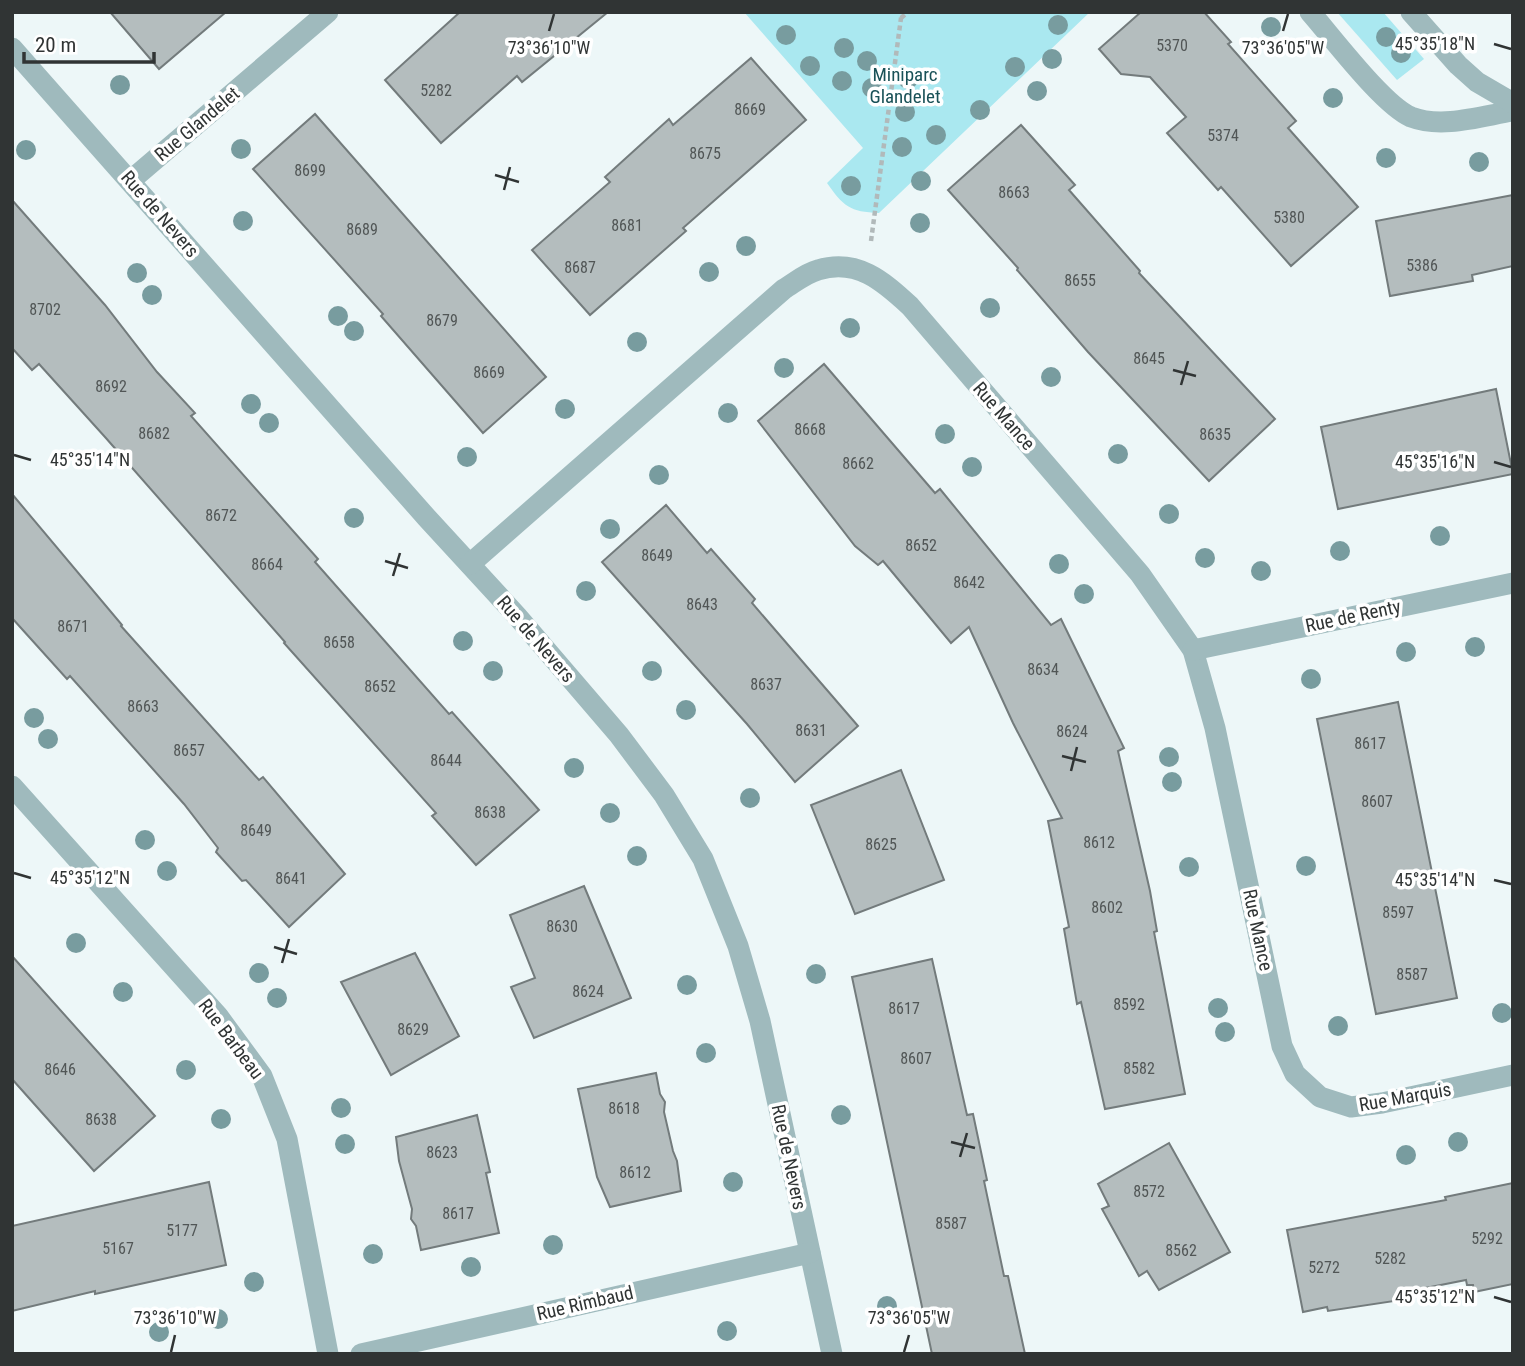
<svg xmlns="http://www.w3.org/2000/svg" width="1525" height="1366" viewBox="0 0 1525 1366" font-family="'Roboto Condensed',sans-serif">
<rect width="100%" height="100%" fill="#edf7f8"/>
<g fill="#aae8f0">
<path d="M744,12H1090L879,213C850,212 843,206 827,183L863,148Z"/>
<polygon points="1337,12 1383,12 1424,59 1397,80"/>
</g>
<g fill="#b4bdbe" stroke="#737b7c" stroke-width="2">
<polygon points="110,12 226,12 159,69"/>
<polygon points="460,12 608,12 522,82 517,76 441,143 385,80"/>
<polygon points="1141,12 1204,12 1231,42 1228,44 1296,121 1288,128 1358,207 1291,266 1221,187 1218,190 1167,133 1186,117 1150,77 1121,74 1099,49"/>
<polygon points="751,58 806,120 683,228 686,231 590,315 532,250 610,182 605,177 669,119 673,125"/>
<polygon points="315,114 546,377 483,433 381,316 383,314 253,169"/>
<polygon points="1021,125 1075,185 1069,190 1140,271 1139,273 1275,419 1209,481 1088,352 1017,270 1018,268 948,190"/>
<polygon points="1513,195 1513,266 1472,275 1473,281 1390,296 1376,221"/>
<polygon points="12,200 105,305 157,372 195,413 191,416 318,559 315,562 449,714 452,712 539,810 476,865 432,816 436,813 284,643 285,642 105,437 39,364 32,370 12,348"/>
<polygon points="824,364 935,493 940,489 1051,625 1061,619 1124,748 1118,751 1150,891 1157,931 1154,932 1185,1094 1105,1109 1081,1002 1077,1004 1064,929 1069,927 1048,821 1062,818 1013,723 969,627 951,643 883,561 878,565 855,546 758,421"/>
<polygon points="1496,389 1513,474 1338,509 1321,427"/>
<polygon points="12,494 122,625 121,626 259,780 263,777 345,874 289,927 246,880 242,881 216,852 218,848 184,804 70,676 67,679 12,618"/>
<polygon points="666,505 707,553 711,549 755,599 752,603 858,726 795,782 747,724 602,562"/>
<polygon points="1398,702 1457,998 1376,1014 1317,719"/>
<polygon points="901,770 944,880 855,914 811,805"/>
<polygon points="584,886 631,998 534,1038 511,987 535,978 510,915"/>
<polygon points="415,953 459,1036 391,1075 341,982"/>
<polygon points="12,956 155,1116 94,1171 12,1079"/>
<polygon points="932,959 967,1115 973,1114 987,1180 984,1181 1004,1276 1008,1276 1025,1354 932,1354 852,977"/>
<polygon points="656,1073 660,1094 665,1102 664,1112 673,1151 677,1161 681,1191 610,1207 597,1177 578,1089"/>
<polygon points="477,1115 490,1172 486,1173 499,1233 421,1250 416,1226 411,1219 412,1209 399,1161 396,1137"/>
<polygon points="1169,1143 1230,1252 1159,1290 1147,1271 1139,1276 1102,1209 1109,1206 1098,1184"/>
<polygon points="209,1182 226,1265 95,1294 95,1291 12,1311 12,1226"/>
<polygon points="1513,1183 1513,1284 1474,1292 1473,1285 1467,1285 1466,1280 1400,1293 1401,1300 1328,1311 1327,1307 1303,1312 1287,1230 1446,1200 1445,1197"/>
</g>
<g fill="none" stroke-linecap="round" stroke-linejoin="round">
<g stroke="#b1b9ba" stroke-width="4.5" stroke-dasharray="5 3.5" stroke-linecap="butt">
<polyline points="901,18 908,12"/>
<polyline points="871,241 901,18 900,12"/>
</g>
<g stroke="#9fbabd" stroke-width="21">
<path d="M1310,12C1332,37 1383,105 1411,117C1442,129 1482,116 1513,111"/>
<polyline points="1411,12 1458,65 1477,82 1513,103"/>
<polyline points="12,48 427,518 517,616 619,735 664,795 703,859 738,946 760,1021 832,1354"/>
<polyline points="130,181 328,12"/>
<path d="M470,564L784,289C794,283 806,273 818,270C857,258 883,281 910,306L1140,574L1193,650L1215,728L1282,1046L1295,1074L1320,1097L1351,1107L1382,1103L1513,1075"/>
<polyline points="1193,650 1513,583"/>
<polyline points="12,786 218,1016 262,1076 287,1139 328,1354"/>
<polyline points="361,1354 810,1253"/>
</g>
</g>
<g fill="#789c9f">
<circle cx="1058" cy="25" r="10"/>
<circle cx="1271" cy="27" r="10"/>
<circle cx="786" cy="35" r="10"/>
<circle cx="1386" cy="37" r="10"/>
<circle cx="844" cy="48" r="10"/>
<circle cx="1401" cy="53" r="10"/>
<circle cx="1052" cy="59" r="10"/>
<circle cx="867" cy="61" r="10"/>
<circle cx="810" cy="66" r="10"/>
<circle cx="1015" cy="67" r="10"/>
<circle cx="908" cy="79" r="10"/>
<circle cx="842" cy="81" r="10"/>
<circle cx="120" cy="85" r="10"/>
<circle cx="872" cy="88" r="10"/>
<circle cx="1037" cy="91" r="10"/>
<circle cx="1333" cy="98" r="10"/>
<circle cx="980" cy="110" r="10"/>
<circle cx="905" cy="112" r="10"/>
<circle cx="936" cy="135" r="10"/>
<circle cx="902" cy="147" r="10"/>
<circle cx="241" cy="149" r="10"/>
<circle cx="26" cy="150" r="10"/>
<circle cx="1386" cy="158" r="10"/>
<circle cx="1479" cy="162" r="10"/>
<circle cx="921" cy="181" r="10"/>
<circle cx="851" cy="186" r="10"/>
<circle cx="243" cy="221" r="10"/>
<circle cx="920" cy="223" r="10"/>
<circle cx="746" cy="246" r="10"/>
<circle cx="709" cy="272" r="10"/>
<circle cx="137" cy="273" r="10"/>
<circle cx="152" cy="295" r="10"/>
<circle cx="990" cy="308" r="10"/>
<circle cx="338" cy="316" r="10"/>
<circle cx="850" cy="328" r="10"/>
<circle cx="354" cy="331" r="10"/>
<circle cx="637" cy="342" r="10"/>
<circle cx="784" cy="368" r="10"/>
<circle cx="1051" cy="377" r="10"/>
<circle cx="251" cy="404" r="10"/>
<circle cx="565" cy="409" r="10"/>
<circle cx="728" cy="413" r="10"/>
<circle cx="269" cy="423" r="10"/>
<circle cx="945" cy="434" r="10"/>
<circle cx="1118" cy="454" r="10"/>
<circle cx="467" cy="457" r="10"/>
<circle cx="972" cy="467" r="10"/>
<circle cx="659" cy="475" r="10"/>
<circle cx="1169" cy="514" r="10"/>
<circle cx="354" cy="518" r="10"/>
<circle cx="610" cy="529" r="10"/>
<circle cx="1440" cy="536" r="10"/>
<circle cx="1340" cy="551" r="10"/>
<circle cx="1205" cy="558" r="10"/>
<circle cx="1059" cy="564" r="10"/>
<circle cx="1261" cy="571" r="10"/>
<circle cx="586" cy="591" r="10"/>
<circle cx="1084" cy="594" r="10"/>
<circle cx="463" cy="641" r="10"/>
<circle cx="1475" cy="647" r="10"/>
<circle cx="1406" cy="652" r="10"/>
<circle cx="493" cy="671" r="10"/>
<circle cx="652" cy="671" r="10"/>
<circle cx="1311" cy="679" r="10"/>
<circle cx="686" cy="710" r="10"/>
<circle cx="34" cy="718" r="10"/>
<circle cx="48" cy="739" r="10"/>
<circle cx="1169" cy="757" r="10"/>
<circle cx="574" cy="768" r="10"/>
<circle cx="1172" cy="782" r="10"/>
<circle cx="750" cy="798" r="10"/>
<circle cx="610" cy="813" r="10"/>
<circle cx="145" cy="840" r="10"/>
<circle cx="637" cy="856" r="10"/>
<circle cx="1306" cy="866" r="10"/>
<circle cx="1189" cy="867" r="10"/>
<circle cx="167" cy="871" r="10"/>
<circle cx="76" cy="943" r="10"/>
<circle cx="259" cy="973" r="10"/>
<circle cx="816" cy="974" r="10"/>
<circle cx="687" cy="985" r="10"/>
<circle cx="123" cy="992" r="10"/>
<circle cx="277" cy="998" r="10"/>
<circle cx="1218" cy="1008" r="10"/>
<circle cx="1502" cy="1013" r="10"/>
<circle cx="1338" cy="1026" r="10"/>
<circle cx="1225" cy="1032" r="10"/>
<circle cx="706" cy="1053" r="10"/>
<circle cx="186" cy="1070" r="10"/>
<circle cx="341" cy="1108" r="10"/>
<circle cx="841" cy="1115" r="10"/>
<circle cx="221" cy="1119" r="10"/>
<circle cx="1458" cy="1142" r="10"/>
<circle cx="345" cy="1144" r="10"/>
<circle cx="1406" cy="1155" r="10"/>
<circle cx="733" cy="1182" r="10"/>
<circle cx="553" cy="1245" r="10"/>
<circle cx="373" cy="1254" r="10"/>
<circle cx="471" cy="1267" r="10"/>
<circle cx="254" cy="1282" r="10"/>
<circle cx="887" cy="1306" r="10"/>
<circle cx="218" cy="1319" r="10"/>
<circle cx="727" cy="1331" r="10"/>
<circle cx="159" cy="1332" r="10"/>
</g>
<path fill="none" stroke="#303434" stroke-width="2.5" d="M549,31L554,14M1283,31L1288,14M1494,44L1511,49M495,175L519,182M504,190L510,167M1173,370L1196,376M1181,385L1188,361M14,455L31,460M1494,462L1511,467M385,561L408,568M393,576L400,553M1062,756L1086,762M1071,771L1077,747M14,873L31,878M1494,880L1511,884M274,947L297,954M282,963L289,939M951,1142L975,1148M960,1157L967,1133M1494,1297L1511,1302M171,1352L175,1335M904,1352L909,1335"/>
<g text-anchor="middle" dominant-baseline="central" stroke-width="7" stroke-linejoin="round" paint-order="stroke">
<g font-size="16" fill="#515656">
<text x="1172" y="45">5370</text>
<text x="436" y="90">5282</text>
<text x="750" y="109">8669</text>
<text x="1223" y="135">5374</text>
<text x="705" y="153">8675</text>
<text x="310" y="170">8699</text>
<text x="1014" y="192">8663</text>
<text x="1289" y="217">5380</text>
<text x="627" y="225">8681</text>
<text x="362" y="229">8689</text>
<text x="1422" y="265">5386</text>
<text x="580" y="267">8687</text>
<text x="1080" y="280">8655</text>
<text x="45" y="309">8702</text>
<text x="442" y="320">8679</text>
<text x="1149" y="358">8645</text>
<text x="489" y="372">8669</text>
<text x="111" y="386">8692</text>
<text x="810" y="429">8668</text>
<text x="154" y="433">8682</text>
<text x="1215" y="434">8635</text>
<text x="858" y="463">8662</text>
<text x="221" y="515">8672</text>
<text x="921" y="545">8652</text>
<text x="657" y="555">8649</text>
<text x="267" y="564">8664</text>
<text x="969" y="582">8642</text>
<text x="702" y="604">8643</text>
<text x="73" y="626">8671</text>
<text x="339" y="642">8658</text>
<text x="1043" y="669">8634</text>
<text x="766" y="684">8637</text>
<text x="380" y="686">8652</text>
<text x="143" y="706">8663</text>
<text x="811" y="730">8631</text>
<text x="1072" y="731">8624</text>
<text x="1370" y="743">8617</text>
<text x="189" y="750">8657</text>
<text x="446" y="760">8644</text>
<text x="1377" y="801">8607</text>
<text x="490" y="812">8638</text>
<text x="256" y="830">8649</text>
<text x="1099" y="842">8612</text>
<text x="881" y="844">8625</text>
<text x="291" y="878">8641</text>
<text x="1107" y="907">8602</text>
<text x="1398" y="912">8597</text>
<text x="562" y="926">8630</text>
<text x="1412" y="974">8587</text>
<text x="588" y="991">8624</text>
<text x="1129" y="1004">8592</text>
<text x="904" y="1008">8617</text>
<text x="413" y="1029">8629</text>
<text x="916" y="1058">8607</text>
<text x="1139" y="1068">8582</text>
<text x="60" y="1069">8646</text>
<text x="624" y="1108">8618</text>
<text x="101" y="1119">8638</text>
<text x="442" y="1152">8623</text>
<text x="635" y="1172">8612</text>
<text x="1149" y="1191">8572</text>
<text x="458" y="1213">8617</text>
<text x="951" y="1223">8587</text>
<text x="182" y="1230">5177</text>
<text x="1487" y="1238">5292</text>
<text x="118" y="1248">5167</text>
<text x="1181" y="1250">8562</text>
<text x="1390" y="1258">5282</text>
<text x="1324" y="1267">5272</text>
</g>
<g font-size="19" fill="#195157" stroke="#fff">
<text x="905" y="74">Miniparc<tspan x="905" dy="22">Glandelet</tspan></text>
</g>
<g font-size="19" fill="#303434" stroke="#fff">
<text transform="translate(197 124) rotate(-40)">Rue Glandelet</text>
<text transform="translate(160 214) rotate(49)">Rue de Nevers</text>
<text transform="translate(1004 416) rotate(49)">Rue Mance</text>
<text transform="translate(1353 616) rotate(-12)">Rue de Renty</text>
<text transform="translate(536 639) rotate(49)">Rue de Nevers</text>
<text transform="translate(1258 930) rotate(78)">Rue Mance</text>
<text transform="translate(231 1039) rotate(53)">Rue Barbeau</text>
<text transform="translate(1405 1097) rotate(-10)">Rue Marquis</text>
<text transform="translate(789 1157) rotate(78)">Rue de Nevers</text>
<text transform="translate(585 1303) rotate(-13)">Rue Rimbaud</text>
</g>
</g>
<g font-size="18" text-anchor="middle" fill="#303434" stroke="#fff" stroke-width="7" stroke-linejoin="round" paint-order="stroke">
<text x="1435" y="50">45°35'18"N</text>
<text x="549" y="54">73°36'10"W</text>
<text x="1283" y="54">73°36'05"W</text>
<text x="90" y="466">45°35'14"N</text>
<text x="1435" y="468">45°35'16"N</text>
<text x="90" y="884">45°35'12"N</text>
<text x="1435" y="886">45°35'14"N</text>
<text x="1435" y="1303">45°35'12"N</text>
<text x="175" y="1324">73°36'10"W</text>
<text x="909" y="1324">73°36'05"W</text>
</g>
<rect width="1525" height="1366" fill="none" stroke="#303434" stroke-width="28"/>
<path d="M24 52v10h130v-10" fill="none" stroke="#303434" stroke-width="3.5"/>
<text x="35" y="52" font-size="21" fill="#303434" stroke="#ffffff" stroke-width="5" paint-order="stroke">20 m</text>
</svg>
